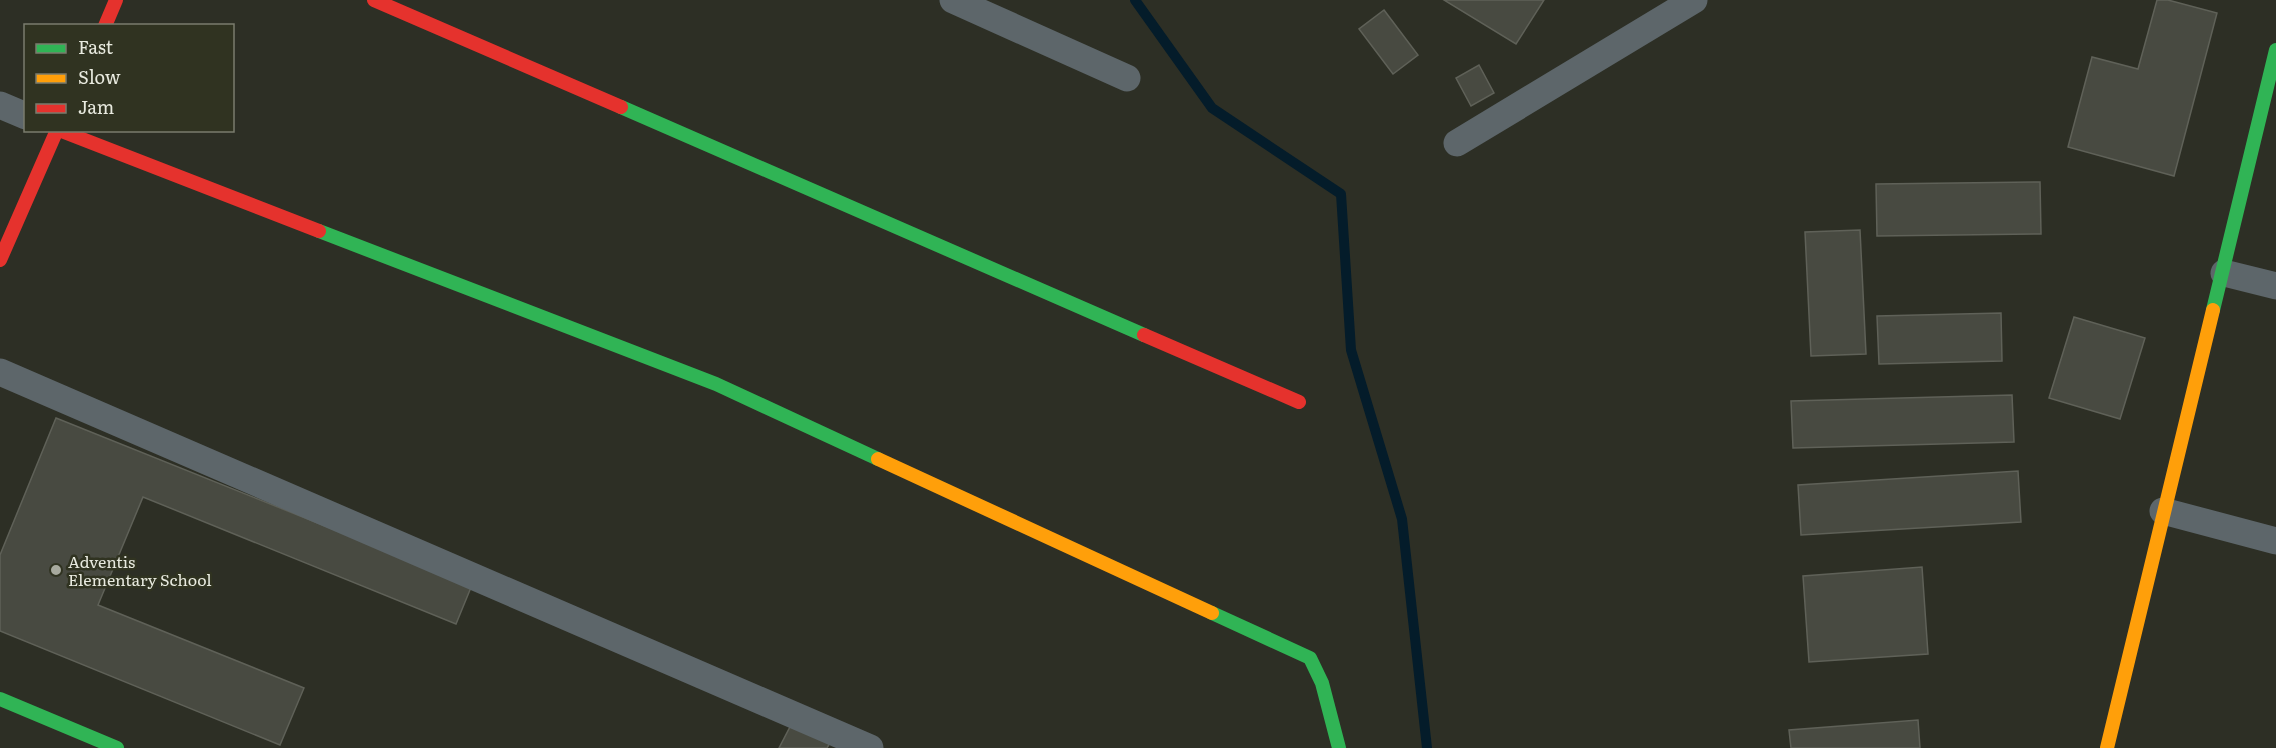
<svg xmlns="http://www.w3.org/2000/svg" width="2276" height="748" viewBox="0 0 2276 748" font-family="Literata,serif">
<rect width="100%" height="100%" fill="#2d2f25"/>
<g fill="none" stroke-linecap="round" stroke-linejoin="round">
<polyline stroke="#041c2a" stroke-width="10" points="1135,0 1212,108 1341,194 1351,350 1402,519 1427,748"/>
</g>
<g fill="#484a41" stroke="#5f6158" stroke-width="1.5">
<polygon points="1444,0 1544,0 1516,44"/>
<polygon points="2157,0 2168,0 2217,13 2174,176 2068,147 2092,57 2138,69"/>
<polygon points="1384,10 1418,55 1393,74 1359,29"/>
<polygon points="1479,65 1494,93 1471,106 1456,78"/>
<polygon points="2040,182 2041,234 1877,236 1876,184"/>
<polygon points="1860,230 1866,354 1811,356 1805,232"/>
<polygon points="2001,313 2002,361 1879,364 1877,316"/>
<polygon points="2074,317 2145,338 2120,419 2049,398"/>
<polygon points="2012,395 2014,442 1793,448 1791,401"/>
<polygon points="56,418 472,585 456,624 143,497 98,605 304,688 280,745 0,631 0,555"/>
<polygon points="2018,471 2021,522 1801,535 1798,485"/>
<polygon points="1922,567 1928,654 1809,662 1803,576"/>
<polygon points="1918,720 1920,748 1791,748 1789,730"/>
<polygon points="792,723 830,743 827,748 779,748"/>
</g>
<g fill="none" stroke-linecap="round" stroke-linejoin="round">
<g stroke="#5d666a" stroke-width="27">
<polyline points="953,0 1127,78"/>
<polyline points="0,105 26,116"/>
<polyline points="1457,143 1694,0"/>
<polyline points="2224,273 2276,286"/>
<polyline points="0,372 870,748"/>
<polyline points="2163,511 2276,541"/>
</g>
<g stroke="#30b455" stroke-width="14">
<polyline points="621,107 1144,335"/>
<polyline points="319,231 716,384 878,459"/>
<polyline points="2213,310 2276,50"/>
<polyline points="1212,613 1310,658 1322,683 1339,748"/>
<polyline points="0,699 117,748"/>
</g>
<g stroke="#ff9f0a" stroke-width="14">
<polyline points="878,459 1212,613"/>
<polyline points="2107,748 2213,310"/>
</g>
<g stroke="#e5322d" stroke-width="14">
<polyline points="374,0 621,107"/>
<polyline points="105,26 116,0"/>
<polyline points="59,130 319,231"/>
<polyline points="0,260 57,130"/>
<polyline points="1144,335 1299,402"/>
</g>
</g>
<circle fill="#a7a99e" stroke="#303321" stroke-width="2" cx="56" cy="570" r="6"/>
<g text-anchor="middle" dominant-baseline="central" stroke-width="5" stroke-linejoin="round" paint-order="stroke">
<g font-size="16" fill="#e8eadf" stroke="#303321" text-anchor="start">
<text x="68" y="561">Adventis<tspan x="68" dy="18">Elementary School</tspan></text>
</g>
</g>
<rect x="24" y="24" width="210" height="108" fill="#303321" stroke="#7a7c6d" stroke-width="1.5"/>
<rect x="36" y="44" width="30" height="9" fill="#30b455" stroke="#7a7c6d" stroke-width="1.5"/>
<text x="78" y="54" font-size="18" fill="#e8eadf">Fast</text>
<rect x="36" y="74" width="30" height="9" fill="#ff9f0a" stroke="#7a7c6d" stroke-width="1.5"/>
<text x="78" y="84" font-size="18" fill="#e8eadf">Slow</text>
<rect x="36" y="104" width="30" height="9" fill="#e5322d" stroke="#7a7c6d" stroke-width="1.5"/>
<text x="78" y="114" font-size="18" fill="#e8eadf">Jam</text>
</svg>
